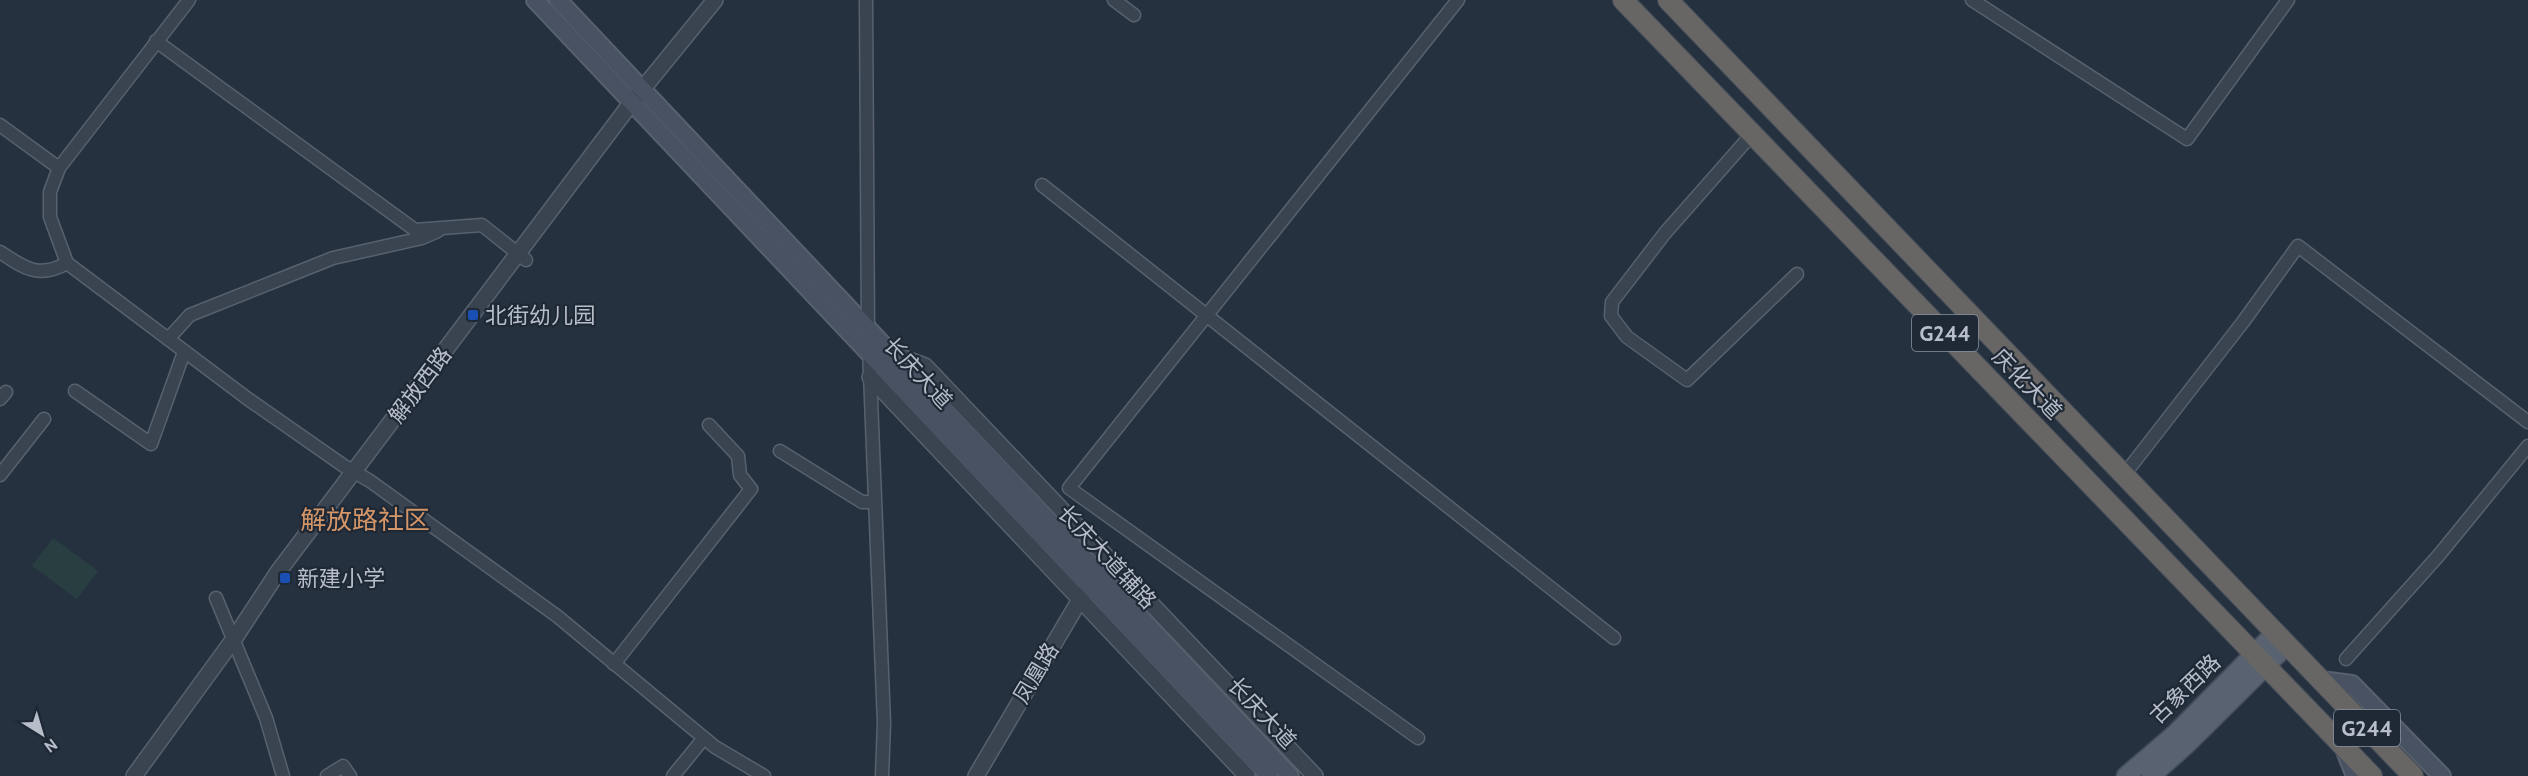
<svg xmlns="http://www.w3.org/2000/svg" width="2528" height="776" viewBox="0 0 2528 776" font-family="Cabin,'Noto Sans SC',sans-serif">
<rect width="100%" height="100%" fill="#263140"/>
<polygon fill="#283e41" points="53,538 98,571 77,599 32,566"/>
<g fill="none" stroke-linecap="round" stroke-linejoin="round">
<defs>
<g id="minor">
<polyline points="189,0 59,168 50,192 50,217 67,263 248,399 344,466 370,481 557,616 715,747 764,776"/>
<polyline points="866,0 868,331"/>
<polyline points="1114,0 1134,15"/>
<polyline points="1972,0 2187,139 2288,0"/>
<polyline points="156,41 415,230 482,225 526,260"/>
<polyline points="0,125 59,168"/>
<polyline points="1753,133 1665,233 1612,302 1611,316 1627,337 1687,380 1797,274"/>
<polyline points="1042,185 1614,638"/>
<path d="M0,252C24,268 39,279 67,263"/>
<polyline points="168,339 190,315 288,276 333,258 422,238 438,231"/>
<polyline points="869,349 884,723 882,776"/>
<polyline points="75,391 151,444 184,352"/>
<polyline points="0,399 6,392"/>
<polyline points="780,451 862,502 874,502"/>
<polyline points="0,475 44,419"/>
<polyline points="2124,475 2243,322 2298,246 2528,422"/>
<polyline points="216,598 266,718 283,776"/>
<polyline points="2346,659 2439,555 2528,446"/>
<polyline points="614,664 751,489 740,475 738,456 709,425"/>
<polyline points="1418,738 1069,488 1458,0"/>
<polyline points="327,776 343,766 350,776"/>
<polyline points="673,776 704,738"/>
</g>
<g id="tertiary">
<polyline points="890,353 925,366 1315,776"/>
<polyline points="870,377 1247,776"/>
<polyline points="134,776 236,636 278,572 632,102 715,0"/>
<polyline points="976,776 1085,591"/>
</g>
<g id="secondary">
<polyline points="535,0 1269,776"/>
<polyline points="558,0 1290,776"/>
<polyline points="2321,680 2352,684 2442,776"/>
<polyline points="2345,751 2355,776"/>
</g>
<g id="primary">
<polyline points="2126,776 2175,734 2275,633"/>
<polyline points="2151,776 2185,746 2287,645"/>
</g>
<g id="trunk">
<polyline points="1623,0 2372,776"/>
<polyline points="1668,0 2413,776"/>
</g>
</defs>
<use href="#minor" stroke="#58616d" stroke-width="15"/>
<use href="#tertiary" stroke="#58616d" stroke-width="18"/>
<use href="#secondary" stroke="#58616d" stroke-width="20"/>
<use href="#primary" stroke="#444c59" stroke-width="21"/>
<use href="#trunk" stroke="#454e5a" stroke-width="22"/>
<use href="#minor" stroke="#3a4350" stroke-width="12"/>
<use href="#tertiary" stroke="#3a4350" stroke-width="15"/>
<use href="#secondary" stroke="#485263" stroke-width="16"/>
<use href="#primary" stroke="#586270" stroke-width="18"/>
<use href="#trunk" stroke="#676664" stroke-width="20"/>
</g>
<g fill="#1a4fb4" stroke="#1f2835" stroke-width="2">
<rect x="467" y="309" width="12" height="12" rx="3"/>
<rect x="279" y="572" width="12" height="12" rx="3"/>
</g>
<g text-anchor="middle" dominant-baseline="central" stroke-width="4.5" stroke-linejoin="round" paint-order="stroke">
<g fill="#1f2835" stroke="#89919d" stroke-width="1.5">
<rect x="1912" y="315" width="66" height="36" rx="4.5"/>
<rect x="2334" y="710" width="66" height="36" rx="4.5"/>
</g>
<g font-size="21" font-weight="bold" fill="#b7beca">
<text x="1945" y="333">G244</text>
<text x="2367" y="728">G244</text>
</g>
<g font-size="22" fill="#b7beca" stroke="#1f2835" text-anchor="start">
<text x="485" y="315">北街幼儿园</text>
<text x="297" y="578">新建小学</text>
</g>
<g font-size="22" fill="#b7beca" stroke="#1f2835">
<text transform="translate(918 373) rotate(47)">长庆大道</text>
<text transform="translate(2027 384) rotate(46)">庆化大道</text>
<text transform="translate(420 385) rotate(-53)">解放西路</text>
<text transform="translate(1107 557) rotate(47)">长庆大道辅路</text>
<text transform="translate(1036 673) rotate(-59)">凤凰路</text>
<text transform="translate(2185 689) rotate(-44)">古象西路</text>
<text transform="translate(1262 713) rotate(47)">长庆大道</text>
</g>
<g font-size="26" fill="#d49668" stroke="#1f2835">
<text x="365" y="520">解放路社区</text>
</g>
</g>
<g transform="translate(42 734) rotate(143)" stroke="#1f2835" stroke-width="4.5" paint-order="stroke">
<path d="M0-4.5L10 22L0 15L-10 22Z" fill="#b7beca"/>
<text y="-9" font-size="16" font-weight="bold" text-anchor="middle" fill="#b7beca">N</text>
</g>
</svg>
